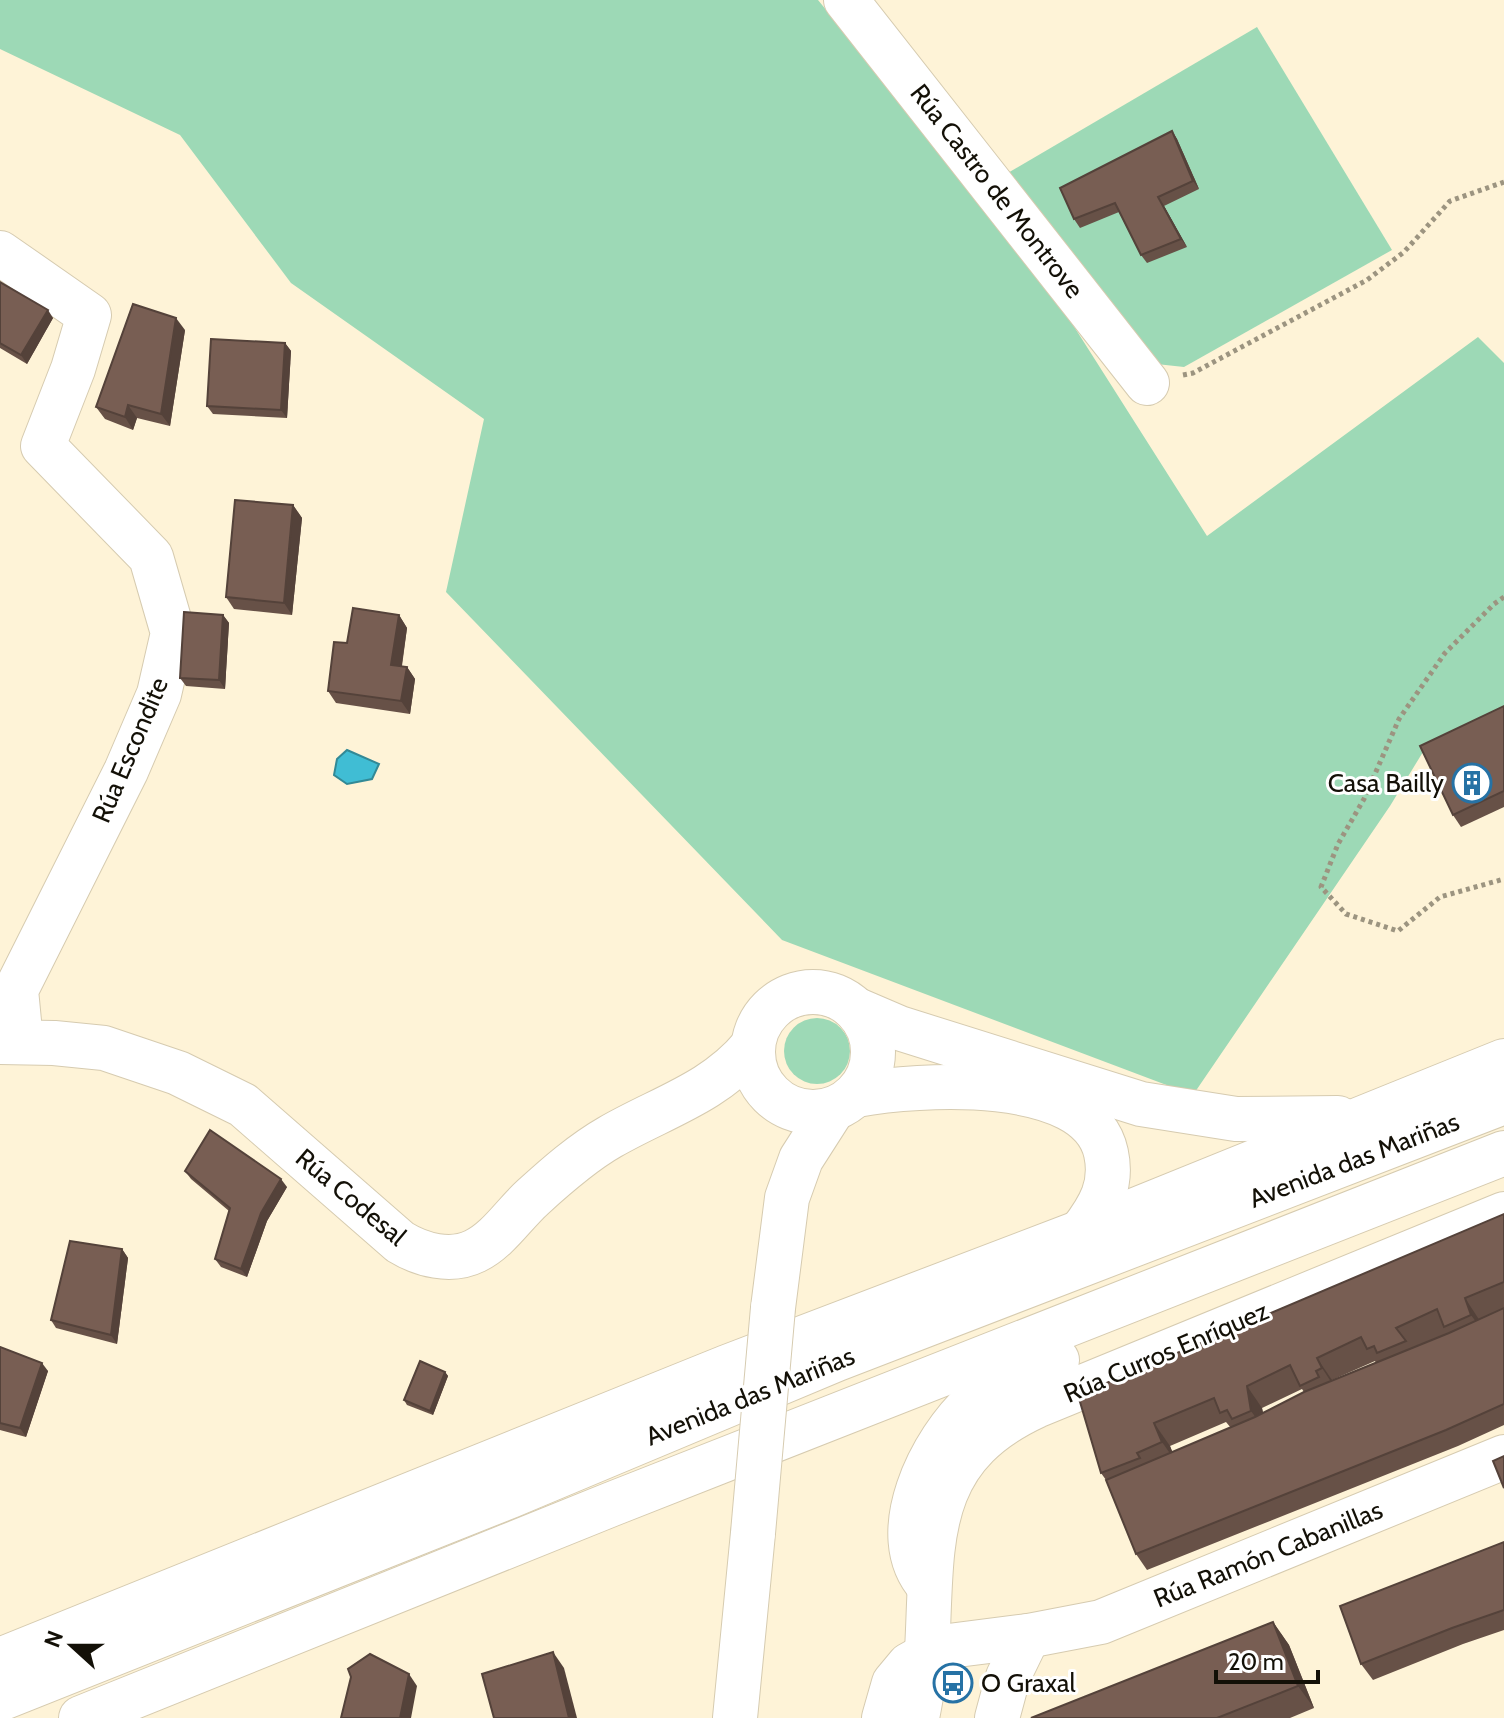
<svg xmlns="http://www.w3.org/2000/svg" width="1504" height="1718" viewBox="0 0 1504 1718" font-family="Cabin,sans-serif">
<rect width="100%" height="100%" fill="#fef3d7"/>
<g fill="#9dd9b6">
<polygon points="0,0 818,0 1040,273 1207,536 1478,337 1504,363 1504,710 1426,747 1390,806 1193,1095 782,940 446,592 484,419 291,283 180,135 0,49"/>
<polygon points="1257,27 1392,250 1184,367 1138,362 1001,177"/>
<circle cx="817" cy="1051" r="33"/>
</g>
<polygon fill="#40bdd4" stroke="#328996" stroke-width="2" points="347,750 379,764 372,779 347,784 334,775 337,759"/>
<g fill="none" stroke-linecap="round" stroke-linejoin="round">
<defs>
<g id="minor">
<polyline points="846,0 1147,383"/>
<polyline points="0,253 89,315 73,369 43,446 151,557 173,633 159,694 126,771 16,990 21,1042"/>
<circle cx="813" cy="1052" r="60"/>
<polyline points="857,1010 899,1028 1141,1104 1236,1119 1338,1118"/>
<path d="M0,1042L54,1043L104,1048L178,1073L243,1105L400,1242C421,1255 451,1263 475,1251C498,1240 514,1214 533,1197C556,1176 582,1153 610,1137C660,1108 714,1093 752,1047"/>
<path d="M856,1095C917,1084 1089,1072 1106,1153C1113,1185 1100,1207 1081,1232"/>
<polyline points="773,1308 787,1198 801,1159 833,1109"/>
<polyline points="0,1660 727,1367 1081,1232 1504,1061"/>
<polyline points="735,1718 753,1533"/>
<polyline points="884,1718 894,1683 909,1665 941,1647 1028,1636 1101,1622 1504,1457"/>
<path d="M917,1718C921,1696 926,1673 927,1651C933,1543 921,1459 1036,1406L1504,1214"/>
<polyline points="997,1718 1008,1677 1028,1636"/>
</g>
<g id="highway">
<path d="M929,1586C883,1535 931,1440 975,1401C998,1381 1029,1371 1057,1360"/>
<polyline points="0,1699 510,1496 837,1359 1504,1102"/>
<polyline points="81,1718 612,1504 1504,1153"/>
</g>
</defs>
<use href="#minor" stroke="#d6cbb0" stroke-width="46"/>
<use href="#highway" stroke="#d6cbb0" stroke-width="46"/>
<g stroke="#9c9480" stroke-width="5" stroke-dasharray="4 4" stroke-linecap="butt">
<polyline points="1183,375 1193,373 1367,280 1404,252 1450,201 1504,182"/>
<polyline points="1504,597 1494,604 1445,653 1399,719 1364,799 1338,844 1321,887 1346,914 1398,931 1440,897 1504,879"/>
</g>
<use href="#minor" stroke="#fff" stroke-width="44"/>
<use href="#highway" stroke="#fff" stroke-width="44"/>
<defs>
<polyline id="minor-bridge" points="753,1533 773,1308"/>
</defs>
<use href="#minor-bridge" stroke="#d6cbb0" stroke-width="46" stroke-linecap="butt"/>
<use href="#minor-bridge" stroke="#fff" stroke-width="44"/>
</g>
<g fill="#675147" fill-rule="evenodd">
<polygon points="1172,131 1177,139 1199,189 1164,206 1187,247 1147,263 1141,255 1119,212 1080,228 1074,219"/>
<polygon points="0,282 53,318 27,364 0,348"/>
<polygon points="185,330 170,426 137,418 133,430 105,419 96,407"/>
<polygon points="285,343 291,351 287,418 213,414 207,406"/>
<polygon points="293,505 302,518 292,615 234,609 226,597"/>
<polygon points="223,615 229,623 225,689 186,686 180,678"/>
<polygon points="399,615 407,628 402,666 407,667 415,679 410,714 336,703 328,691 347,643"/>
<polygon points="1504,706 1504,807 1461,827 1453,815"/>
<polygon points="185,1171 287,1187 267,1221 247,1277 221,1267 215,1259 229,1211 191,1179"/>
<path d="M1504,1214V1425L1458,1446L1147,1570L1136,1554L1106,1480L1101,1473L1078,1395ZM1375,1361L1376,1363L1332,1380ZM1302,1389L1304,1392L1263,1413L1262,1408ZM1226,1422L1231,1428L1172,1452L1170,1446Z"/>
<polygon points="122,1249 128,1258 117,1344 56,1328 51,1320"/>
<polygon points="0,1347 48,1371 26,1437 0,1430"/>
<polygon points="445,1372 448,1376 433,1415 407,1405 404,1400"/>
<polygon points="1504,1542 1504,1630 1463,1644 1373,1680 1361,1664"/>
<polygon points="1273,1622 1289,1645 1314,1708 1290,1718 1031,1718"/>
</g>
<g fill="#54423a">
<polygon points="1172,131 1177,139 1199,189 1193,181"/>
<polygon points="1158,197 1164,206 1187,247 1181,239"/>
<polygon points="48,310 53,318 27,364 21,355"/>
<polygon points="176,318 185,330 170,426 161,414"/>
<polygon points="285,343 291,351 287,418 281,410"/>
<polygon points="128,405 137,418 133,430 125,417"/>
<polygon points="293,505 302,518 292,615 284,603"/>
<polygon points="223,615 229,623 225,689 219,680"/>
<polygon points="399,615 407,628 400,677 391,665"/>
<polygon points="407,667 415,679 410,714 401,701"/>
<polygon points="281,1179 287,1187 267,1221 247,1277 241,1269 261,1213"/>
<polygon points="122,1249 128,1258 117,1344 111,1335"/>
<polygon points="1465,1298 1480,1321 1487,1337 1471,1315"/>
<polygon points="1317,1358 1332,1380 1337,1391 1322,1368"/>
<polygon points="42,1363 48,1371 26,1437 20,1428"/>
<polygon points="445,1372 448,1376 433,1415 430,1411"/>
<polygon points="1247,1386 1262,1408 1267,1433 1251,1411"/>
<polygon points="1154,1423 1170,1446 1178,1465 1162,1442"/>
<polygon points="1273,1622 1289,1645 1314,1708 1298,1686"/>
<polygon points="553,1652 564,1668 577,1718 569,1718"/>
<polygon points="409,1674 417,1686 411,1718 400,1718"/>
</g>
<g fill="#785e53" stroke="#54423a" stroke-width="2">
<polygon points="1172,131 1193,181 1158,197 1181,239 1141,255 1115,203 1074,219 1060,188"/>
<polygon points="0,282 48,310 21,355 0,343"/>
<polygon points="133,304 176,318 161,414 128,405 125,417 96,407"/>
<polygon points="211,339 285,343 281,410 207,406"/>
<polygon points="235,500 293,505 284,603 226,597"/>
<polygon points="353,608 399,615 391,665 407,667 401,701 328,691 334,642 347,643"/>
<polygon points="184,612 223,615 219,680 180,678"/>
<polygon points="1504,706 1504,791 1453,815 1420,746"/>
<polygon points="210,1130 281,1179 261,1213 241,1269 215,1259 230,1208 185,1171"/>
<polygon points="1504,1214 1504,1282 1465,1298 1471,1315 1444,1327 1437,1309 1396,1328 1406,1341 1377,1353 1374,1346 1367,1349 1361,1337 1317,1358 1322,1368 1316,1371 1319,1377 1300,1386 1290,1365 1247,1386 1251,1411 1232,1419 1227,1410 1220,1413 1214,1398 1154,1423 1162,1442 1137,1453 1140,1458 1101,1473 1078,1395"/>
<polygon points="70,1241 122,1249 111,1335 51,1320"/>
<polygon points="1504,1308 1504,1404 1446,1430 1136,1554 1106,1480 1255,1417 1304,1392 1449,1333"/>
<polygon points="0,1347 42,1363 20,1428 0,1423"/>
<polygon points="420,1361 445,1372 430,1411 404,1400"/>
<polygon points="1504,1456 1504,1488 1493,1461"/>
<polygon points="1504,1542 1504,1610 1452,1628 1361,1664 1340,1606"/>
<polygon points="1273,1622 1298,1686 1217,1718 1031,1718"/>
<polygon points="553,1652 569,1718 494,1718 482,1674"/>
<polygon points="370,1654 409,1674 400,1718 341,1718 351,1677 348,1669"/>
</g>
<defs>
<symbol id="building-ring" viewBox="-11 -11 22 22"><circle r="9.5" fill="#fff" stroke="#2672a5" stroke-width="1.5"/><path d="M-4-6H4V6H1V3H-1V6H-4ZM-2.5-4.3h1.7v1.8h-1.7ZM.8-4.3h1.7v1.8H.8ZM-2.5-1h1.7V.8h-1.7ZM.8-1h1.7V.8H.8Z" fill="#2672a5"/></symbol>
<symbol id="bus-ring" viewBox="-11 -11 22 22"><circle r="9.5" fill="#fff" stroke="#2672a5" stroke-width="1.5"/><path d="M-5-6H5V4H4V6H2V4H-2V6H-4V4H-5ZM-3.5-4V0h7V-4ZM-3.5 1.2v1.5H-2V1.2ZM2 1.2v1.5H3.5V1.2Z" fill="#2672a5"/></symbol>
</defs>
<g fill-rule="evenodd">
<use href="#building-ring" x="1450" y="761" width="44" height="44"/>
<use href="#bus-ring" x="931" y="1661" width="44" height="44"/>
</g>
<g text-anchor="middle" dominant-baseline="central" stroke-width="6" stroke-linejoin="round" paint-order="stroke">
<g font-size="26" fill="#131007" stroke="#fff">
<text transform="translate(997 191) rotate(52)">Rúa Castro de Montrove</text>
<text transform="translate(130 750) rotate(-67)">Rúa Escondite</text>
<text transform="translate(1354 1160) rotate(-21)">Avenida das Mariñas</text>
<text transform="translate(351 1197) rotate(40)">Rúa Codesal</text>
<text transform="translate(1166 1352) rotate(-23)">Rúa Curros Enríquez</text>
<text transform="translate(750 1396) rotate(-22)">Avenida das Mariñas</text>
<text transform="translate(1268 1554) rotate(-22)">Rúa Ramón Cabanillas</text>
</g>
<g font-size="26" fill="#131007" stroke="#fff" text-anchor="end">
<text x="1444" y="783">Casa Bailly</text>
<text x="981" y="1683" text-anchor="start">O Graxal</text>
</g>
</g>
<g transform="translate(72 1646) rotate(291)" stroke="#ffffff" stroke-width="6" paint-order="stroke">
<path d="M0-6L14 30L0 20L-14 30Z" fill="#131007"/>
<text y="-12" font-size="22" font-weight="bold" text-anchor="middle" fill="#131007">N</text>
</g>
<path d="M1216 1670v12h102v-12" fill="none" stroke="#131007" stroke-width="4"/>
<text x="1228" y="1670" font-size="24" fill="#131007" stroke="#ffffff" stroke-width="6" paint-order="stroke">20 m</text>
</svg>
